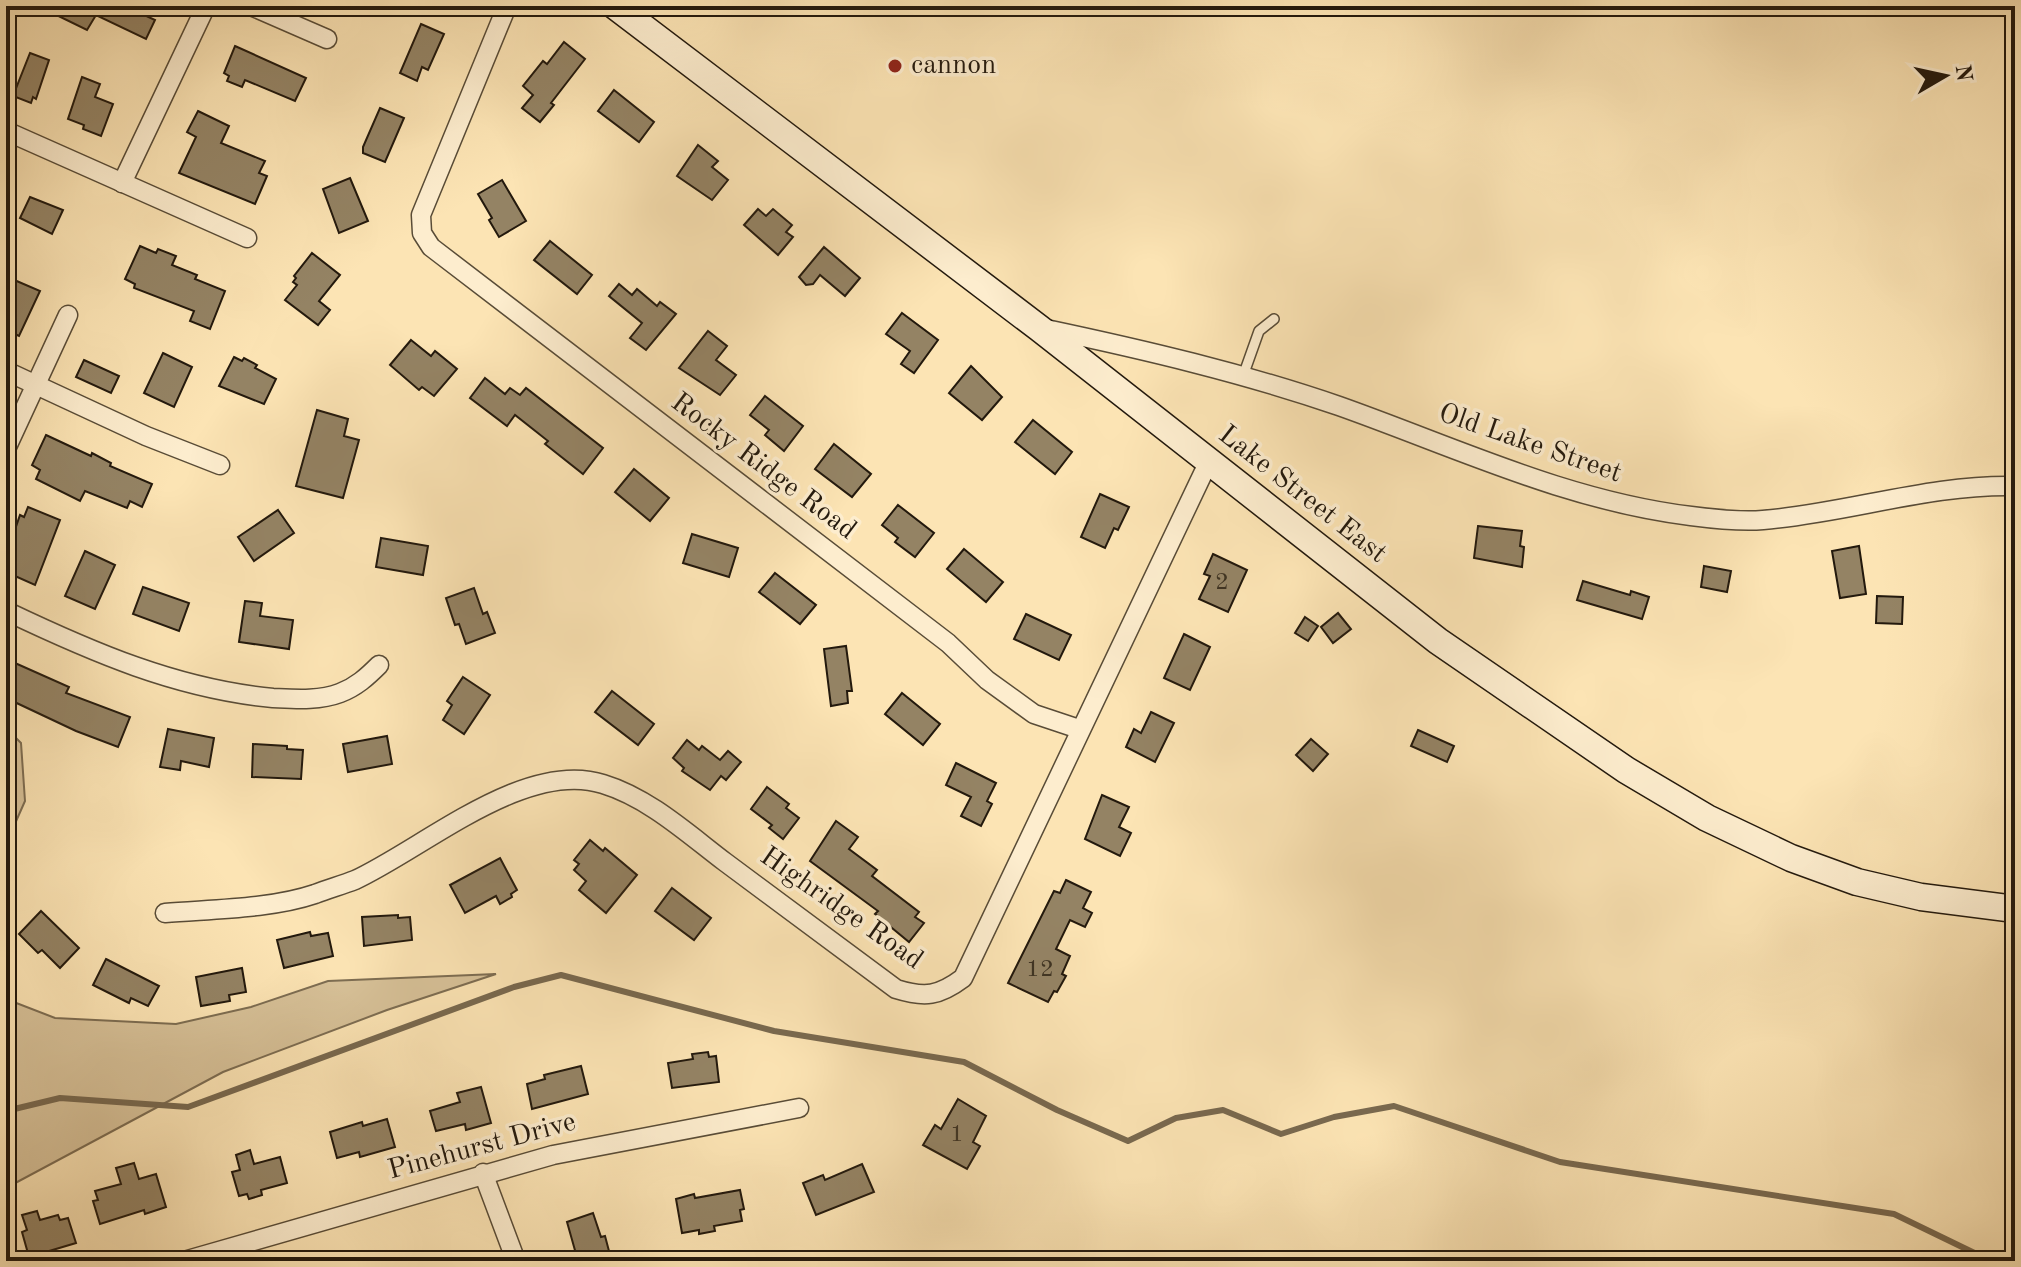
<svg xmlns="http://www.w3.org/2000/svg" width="2021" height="1267" viewBox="0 0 2021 1267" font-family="'Old Standard TT',serif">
<rect width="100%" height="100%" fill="#fce4b4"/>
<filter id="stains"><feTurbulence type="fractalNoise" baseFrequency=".0025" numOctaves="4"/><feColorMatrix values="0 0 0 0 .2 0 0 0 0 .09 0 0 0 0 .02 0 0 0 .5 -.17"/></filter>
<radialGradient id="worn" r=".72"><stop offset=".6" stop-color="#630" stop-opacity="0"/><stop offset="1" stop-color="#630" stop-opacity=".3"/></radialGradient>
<g fill="#d7c198" stroke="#7d6d52" stroke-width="2">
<polygon points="6,728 21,743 25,801 6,844"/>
<polygon points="496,974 387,1010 223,1072 6,1188 6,999 55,1018 176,1024 251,1007 328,981"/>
</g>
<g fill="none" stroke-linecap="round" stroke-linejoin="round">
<polyline stroke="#79694f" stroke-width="6" points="6,1111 60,1098 188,1107 514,987 561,975 774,1031 964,1062 1057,1110 1128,1141 1176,1118 1223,1110 1281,1134 1334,1117 1394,1106 1560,1162 1894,1214 1991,1261"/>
</g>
<g fill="#948364" stroke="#23190d" stroke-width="2">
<polygon points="38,6 125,6 155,20 146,39 96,15 87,30"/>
<polygon points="421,24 444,34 428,70 422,67 417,81 400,73"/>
<polygon points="564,42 585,59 551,103 554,105 540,122 522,108 533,95 523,86 543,61 547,64"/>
<polygon points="235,46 306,78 295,101 245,80 242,87 227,81 229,76 224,73"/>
<polygon points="30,53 49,60 36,99 33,97 31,103 13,96"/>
<polygon points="82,77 100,84 95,97 113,104 101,136 83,129 84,125 68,119"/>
<polygon points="614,90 654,122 639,142 598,111"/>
<polygon points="380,108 404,118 385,162 363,153 363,147"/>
<polygon points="198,111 229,126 221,143 265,161 259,173 267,176 255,204 179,173 196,137 187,132"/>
<polygon points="698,145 718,161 712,167 728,180 712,200 677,176"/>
<polygon points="350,178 368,221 339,233 323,189"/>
<polygon points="502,180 526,221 499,237 489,220 492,218 478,194"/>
<polygon points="30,197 63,210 52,234 20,218"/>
<polygon points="758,209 766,216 773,209 792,225 786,232 793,237 778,255 744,225"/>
<polygon points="550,241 592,275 577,294 534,260"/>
<polygon points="140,246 156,253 158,249 176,256 172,265 197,275 195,279 225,291 210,329 190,321 194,311 134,288 135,284 125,279"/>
<polygon points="824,247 860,278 845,296 820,275 813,284 806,285 799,277"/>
<polygon points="312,253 340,275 319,301 330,310 318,325 285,300 297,285 293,282 296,278 294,276"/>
<polygon points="12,279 40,291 19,336 6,330 6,291"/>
<polygon points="619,284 632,295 637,289 657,306 660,302 676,314 646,350 630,338 642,323 609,296"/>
<polygon points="902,313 938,340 914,373 901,364 910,351 886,334"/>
<polygon points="708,331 727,346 716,360 736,375 720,395 679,368"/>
<polygon points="411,340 431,356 435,351 457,369 434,396 422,387 419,390 390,365"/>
<polygon points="163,353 192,367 174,407 144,393"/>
<polygon points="234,357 242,361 244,358 257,365 255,368 276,379 264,404 219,386"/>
<polygon points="84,360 119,376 111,393 76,377"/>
<polygon points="971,366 1002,397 982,420 949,393"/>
<polygon points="485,378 505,394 510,388 520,395 526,388 603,448 583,474 545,444 548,441 515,415 507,426 470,398"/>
<polygon points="765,396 803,426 784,451 765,435 769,430 750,415"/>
<polygon points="317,410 348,419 344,436 359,440 343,498 296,486"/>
<polygon points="1033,420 1072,452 1055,474 1015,442"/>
<polygon points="46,435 91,456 92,453 111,463 110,466 152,484 142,507 130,501 127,508 85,491 80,501 36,479 40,470 32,465"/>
<polygon points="834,444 871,474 852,497 815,469"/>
<polygon points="634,469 669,498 650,521 615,492"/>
<polygon points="1100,494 1129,507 1118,530 1114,528 1105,548 1081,537"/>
<polygon points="898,505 934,533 915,557 895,542 898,538 882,525"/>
<polygon points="28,507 60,520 35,585 6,572 6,543 10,544 20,515 24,517"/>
<polygon points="278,510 294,533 254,561 238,537"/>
<polygon points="1478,526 1522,531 1520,546 1524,547 1522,567 1474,558"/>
<polygon points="692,534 738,548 729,577 683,563"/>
<polygon points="381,538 428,546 423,575 376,567"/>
<polygon points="1859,546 1866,594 1840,598 1832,551"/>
<polygon points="964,549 1003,582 986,602 947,569"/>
<polygon points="85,551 115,565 95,609 65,596"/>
<polygon points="1213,554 1247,570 1228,612 1199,599 1210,576 1204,574"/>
<polygon points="1704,566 1731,571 1727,592 1701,587"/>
<polygon points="775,573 816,605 800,624 759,592"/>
<polygon points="1583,581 1630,595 1631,591 1649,597 1642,619 1577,600"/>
<polygon points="143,587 189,603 179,631 133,614"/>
<polygon points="474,588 483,614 487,612 495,633 466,644 459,624 455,625 446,598"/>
<polygon points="1877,596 1903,597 1902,624 1876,623"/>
<polygon points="245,601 262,603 260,616 293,620 289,649 239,642"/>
<polygon points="1338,613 1351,629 1333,643 1321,627"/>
<polygon points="1026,614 1071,635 1059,660 1014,639"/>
<polygon points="1305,617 1318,626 1308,641 1295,633"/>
<polygon points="1184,634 1210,647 1190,690 1164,678"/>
<polygon points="846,646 852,691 847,691 848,703 831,706 824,649"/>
<polygon points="6,659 69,687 66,693 130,717 118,747 76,731 6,698"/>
<polygon points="463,677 490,695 464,734 443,720 452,705 447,701"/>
<polygon points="612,691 654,724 638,745 595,712"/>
<polygon points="902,693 940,724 923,745 885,714"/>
<polygon points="1151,712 1174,723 1155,762 1126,747 1134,729 1141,733"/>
<polygon points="168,729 214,738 209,767 181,761 180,770 160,767"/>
<polygon points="1418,730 1454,746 1447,762 1411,746"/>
<polygon points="387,736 392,764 348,772 343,744"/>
<polygon points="1311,739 1328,754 1313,771 1296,755"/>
<polygon points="687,740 699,750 702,746 720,760 728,751 741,762 726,780 721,776 710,790 682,771 684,768 673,758"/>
<polygon points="253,744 287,746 287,749 303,750 301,779 252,777"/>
<polygon points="956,763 996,783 987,801 992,804 981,826 961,816 971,797 946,785"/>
<polygon points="767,787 789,804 786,808 799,818 783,839 769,828 772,825 751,809"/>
<polygon points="1102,795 1129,807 1119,827 1131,833 1120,856 1085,839"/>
<polygon points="836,821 858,837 849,849 877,870 872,876 919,912 915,917 924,923 909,942 875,914 878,911 810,861"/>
<polygon points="590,840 603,851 605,848 637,875 606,913 579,890 586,881 574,870 579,864 574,860"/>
<polygon points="500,858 517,890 511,894 512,897 500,904 496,896 465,913 450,885"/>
<polygon points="1066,880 1091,892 1083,908 1092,913 1085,927 1070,920 1056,949 1070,956 1062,974 1066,976 1057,992 1054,991 1048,1002 1008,983 1054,891 1060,893"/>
<polygon points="672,888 711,918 694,940 655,911"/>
<polygon points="41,911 79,948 60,968 42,950 38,953 19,934"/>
<polygon points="398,915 398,918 410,917 412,940 364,946 362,917"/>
<polygon points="310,932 311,936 328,933 333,956 284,968 277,940"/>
<polygon points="106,959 159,986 148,1006 131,998 129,1003 93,985"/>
<polygon points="242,968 246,992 229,995 230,1001 201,1006 196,977"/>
<polygon points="708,1052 709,1057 716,1056 719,1082 672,1088 668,1063 693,1059 692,1054"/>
<polygon points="581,1066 588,1094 532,1109 527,1084 545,1079 544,1075"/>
<polygon points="481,1087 491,1123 466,1130 465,1124 436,1131 430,1111 460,1102 457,1093"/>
<polygon points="958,1099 986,1116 973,1142 980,1146 967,1169 923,1145 935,1125 941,1129"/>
<polygon points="387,1119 395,1147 360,1157 359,1152 337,1158 330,1132 362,1122 363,1126"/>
<polygon points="250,1150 254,1164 280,1157 287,1183 261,1190 262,1195 249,1199 247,1194 239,1196 232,1172 240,1170 236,1155"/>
<polygon points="134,1163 139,1179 156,1174 166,1207 145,1214 144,1210 100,1224 93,1201 98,1200 95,1191 121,1184 116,1168"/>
<polygon points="862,1164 874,1192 816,1215 803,1183 823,1175 825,1180"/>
<polygon points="740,1190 744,1209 740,1210 742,1221 714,1226 715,1231 699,1234 699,1230 682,1233 676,1199 694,1194 695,1198"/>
<polygon points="37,1211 40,1220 58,1215 60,1220 68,1218 76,1243 29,1257 22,1232 27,1230 22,1215"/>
<polygon points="593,1213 601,1237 605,1236 609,1251 603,1253 605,1261 578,1261 567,1222"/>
</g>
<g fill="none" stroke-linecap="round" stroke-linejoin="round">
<defs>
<polyline id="service" points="1243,376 1259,331 1274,319"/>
<g id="minor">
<polyline points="251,6 327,39"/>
<polyline points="507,6 421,215 422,233 431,247 948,643 987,680 1034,714 1079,729"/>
<polyline points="6,131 247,238"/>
<polyline points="122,183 206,6"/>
<path d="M1046,329C1145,350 1243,373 1339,406C1455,447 1567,501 1691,516C1714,519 1739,522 1763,520C1848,513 1930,484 2015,486"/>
<polyline points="6,371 146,436 220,465"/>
<polyline points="6,449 68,315"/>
<path d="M6,611C92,652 177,689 273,698C295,699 319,701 340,693C356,687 367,677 379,665"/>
<path d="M165,913C212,909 271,909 315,894C328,889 342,885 355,880C424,848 525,759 603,784C649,798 688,834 725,862C782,904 839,946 896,989C925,998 939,996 963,978L1208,463"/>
<polyline points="483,1173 516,1261"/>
<polyline points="184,1261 553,1155 799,1108"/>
</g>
<polyline id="secondary" points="615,6 1039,328 1438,641 1626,770 1707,818 1791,858 1857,882 1921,897 2015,909"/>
</defs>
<use href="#service" stroke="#594c37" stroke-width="12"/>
<use href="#minor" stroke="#594c37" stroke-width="21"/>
<use href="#secondary" stroke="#23190d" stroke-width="29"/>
<use href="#service" stroke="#fdedce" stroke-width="9"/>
<use href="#minor" stroke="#fdedce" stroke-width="18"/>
<use href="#secondary" stroke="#fdedce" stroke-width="26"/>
</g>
<circle fill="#8f2418" stroke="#fdedce" stroke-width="3" cx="895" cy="66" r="8"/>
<g text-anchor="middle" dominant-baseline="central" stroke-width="7" stroke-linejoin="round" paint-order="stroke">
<g font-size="24" fill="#3f3423">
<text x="1222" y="583">2</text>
<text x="1040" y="970">12</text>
<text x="957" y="1135">1</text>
</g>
<g font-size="28" fill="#23190d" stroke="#fdedce" text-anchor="start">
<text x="911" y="66">cannon</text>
</g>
<g font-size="28" fill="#23190d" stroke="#fdedce">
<text transform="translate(1530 444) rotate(19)">Old Lake Street</text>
<text transform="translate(763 467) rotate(37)">Rocky Ridge Road</text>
<text transform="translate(1302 495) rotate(38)">Lake Street East</text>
<text transform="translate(841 909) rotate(35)">Highridge Road</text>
<text transform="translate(482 1147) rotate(-15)">Pinehurst Drive</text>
</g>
</g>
<rect width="2021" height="1267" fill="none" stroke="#fce4b4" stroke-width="32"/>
<rect x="8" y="8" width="2005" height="1251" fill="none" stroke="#23190d" stroke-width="4"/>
<rect x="16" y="16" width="1989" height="1235" fill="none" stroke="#23190d" stroke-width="2"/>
<g transform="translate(1945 76) rotate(81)" stroke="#fdedce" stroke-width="6" paint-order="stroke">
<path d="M0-6L14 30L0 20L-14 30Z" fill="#23190d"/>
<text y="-12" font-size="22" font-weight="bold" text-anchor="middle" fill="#23190d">N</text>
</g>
<rect width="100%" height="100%" filter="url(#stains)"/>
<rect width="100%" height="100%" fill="url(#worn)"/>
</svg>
